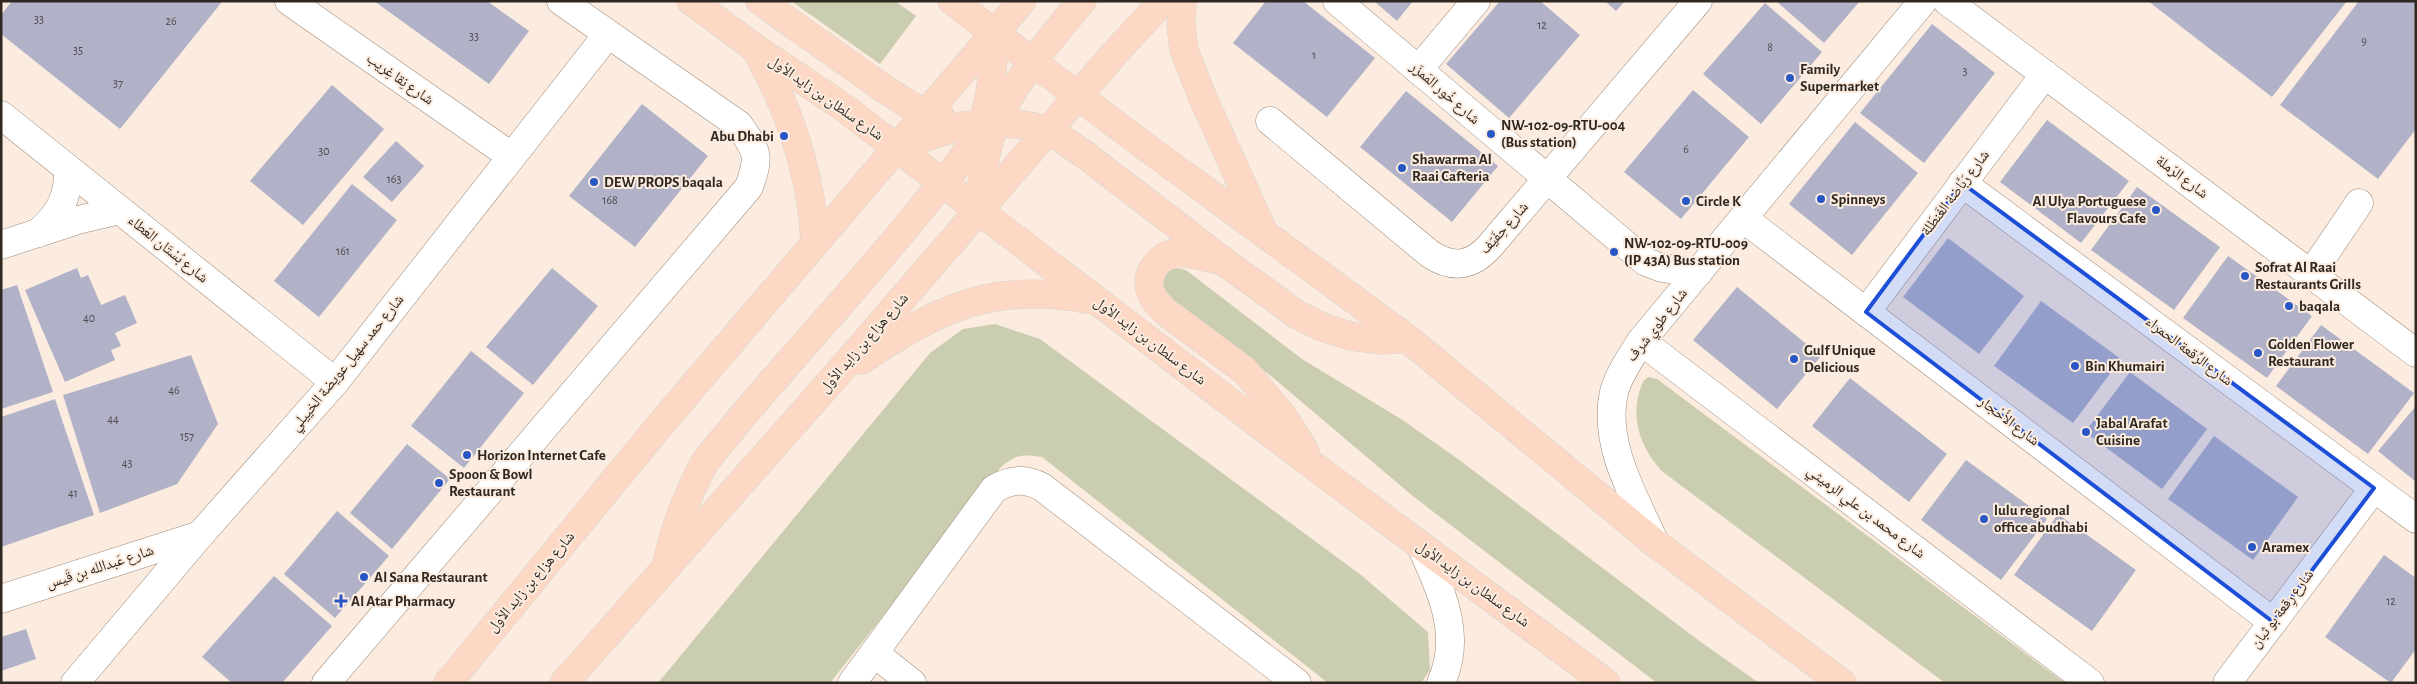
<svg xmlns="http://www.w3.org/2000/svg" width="2417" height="684" viewBox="0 0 2417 684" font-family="'Alegreya Sans','Noto Naskh Arabic',sans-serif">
<rect width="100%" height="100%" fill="#fcecdf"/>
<g fill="#cbcdb1">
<polygon points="791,1 895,1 916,16 880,64"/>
<polygon points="1177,268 1186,270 1302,359 1401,419 1458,459 1698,640 1759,683 1657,683 1414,497 1271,376 1168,296 1162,288 1161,281 1168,271"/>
<path d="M995,324L1040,339L1361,575L1428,632L1430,670L1421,683H1328L1042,457C1022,454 1016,454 1000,468L830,683H658L930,353L963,329Z"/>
<path d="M1648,377L1657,379L2065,683H1945L1663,472C1643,451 1631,423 1639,393C1641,387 1642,381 1648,377Z"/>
</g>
<g fill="#b1b2c8">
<polygon points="12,1 219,1 221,3 120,129 1,34 1,15"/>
<polygon points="374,1 487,1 529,31 489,84"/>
<polygon points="1266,1 1303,1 1375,58 1327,117 1233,43"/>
<polygon points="1374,1 1413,1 1397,21"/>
<polygon points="1500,1 1540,1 1580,35 1509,118 1446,64"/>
<polygon points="1605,1 1625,1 1616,11"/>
<polygon points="1776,1 1860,1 1824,43"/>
<polygon points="2148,1 2347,1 2272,97"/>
<polygon points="2359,1 2416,1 2416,129 2378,179 2280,105"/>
<polygon points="1765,3 1822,52 1761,124 1703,74"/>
<polygon points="1932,24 1995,73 1924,163 1860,113"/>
<polygon points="332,85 384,129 303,225 250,181"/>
<polygon points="1693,90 1749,137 1681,219 1624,172"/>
<polygon points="1406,91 1498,166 1452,222 1360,147"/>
<polygon points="642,104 708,156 635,247 569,196"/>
<polygon points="2047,120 2129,181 2081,243 2000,182"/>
<polygon points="1855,122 1918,173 1852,255 1789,204"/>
<polygon points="396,141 424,166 392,202 363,177"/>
<polygon points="352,184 397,220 319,317 274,281"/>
<polygon points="2137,187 2220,247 2174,310 2091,250"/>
<polygon points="1948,238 2024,296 1979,354 1903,297"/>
<polygon points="2228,256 2312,316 2267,378 2183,318"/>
<polygon points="77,268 81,278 88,275 101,305 125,295 137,323 115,333 121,346 111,350 115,360 65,382 25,290"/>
<polygon points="552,268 598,306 533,385 486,347"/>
<polygon points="17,285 53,392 1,409 1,290"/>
<polygon points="1737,287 1821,356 1777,409 1693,340"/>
<polygon points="2041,301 2121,359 2073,423 1994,366"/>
<polygon points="2321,325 2414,393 2368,454 2276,386"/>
<polygon points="471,351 524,393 464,468 411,426"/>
<polygon points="191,355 218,424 177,484 100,513 63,395"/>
<polygon points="2130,372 2207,429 2162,489 2085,432"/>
<polygon points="1850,378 1947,454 1909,502 1812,426"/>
<polygon points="55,399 94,515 1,547 1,417"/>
<polygon points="2416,406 2416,482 2378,451"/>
<polygon points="2214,436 2298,497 2253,560 2168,499"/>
<polygon points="407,444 450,479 392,549 350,513"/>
<polygon points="1966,460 2047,519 2001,580 1921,520"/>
<polygon points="337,511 389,556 335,618 284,574"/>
<polygon points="2058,514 2136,570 2092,631 2014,575"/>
<polygon points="2384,555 2416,578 2416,649 2391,683 2325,637"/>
<polygon points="274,576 332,626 282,683 232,683 202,657"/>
<polygon points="26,629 36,659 1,671 1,637"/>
</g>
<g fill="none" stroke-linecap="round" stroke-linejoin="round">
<defs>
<g id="minor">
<polyline points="289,1 511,156"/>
<polyline points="1337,1 1646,262 1662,268 1698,273"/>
<polyline points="1947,1 2416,353"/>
<polyline points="1418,70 1476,1"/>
<polyline points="1,115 335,382"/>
<path d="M1270,121L1430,254C1453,269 1472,266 1490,246L1698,1"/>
<polyline points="1962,183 2416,519"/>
<polyline points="1744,219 2273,622"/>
<path d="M38,233C59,215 69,197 68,169"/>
<polyline points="1,245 78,220 120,210"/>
<polyline points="2311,274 2359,203"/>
<polyline points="1866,312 2045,74"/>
<polyline points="1641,341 2090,683"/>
<path d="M1655,543C1635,498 1602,444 1614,392C1619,374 1631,357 1641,341L1923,1"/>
<path d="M1421,546C1441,591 1463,635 1441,683"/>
<polyline points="1,599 200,535"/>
<polyline points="874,653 912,683"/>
<polyline points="75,683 200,535 335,382 608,34"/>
<path d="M326,683L749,187C760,155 758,153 739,125L561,1"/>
<path d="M852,683L994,489C1011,479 1024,478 1042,487L1297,683"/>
<polyline points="2227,683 2374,488"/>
</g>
<g id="major">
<polyline points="691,1 755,48 843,107 1315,467 1606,683"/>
<polyline points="760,1 883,88 924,114 941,117"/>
<polyline points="952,1 1142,144 1408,339 1655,543 1842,683"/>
<polyline points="1182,1 1181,25 1184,50 1202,96 1263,231"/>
<path d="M757,52C791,112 811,173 815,242"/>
<polyline points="897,147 956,127 987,123 1018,124 1049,130 1088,157 1226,263 1296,314 1322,327 1350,336 1379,340 1408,339"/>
<path d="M979,211C982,189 982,167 988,146C1001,95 1049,41 1082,1"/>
<path d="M1217,260C1205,257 1187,251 1174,253C1157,257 1144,276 1151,293C1154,301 1160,306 1166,312L1244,370L1282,415L1305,451"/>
<path d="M862,360C941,306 996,281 1092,300"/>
<path d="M667,563C675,525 687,496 705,462C772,377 848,299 916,215C940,185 968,158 982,123C993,94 993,64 994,33"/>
<polyline points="448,683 660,425 1022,1"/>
<polyline points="564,683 832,380 1114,54 1163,1"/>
</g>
</defs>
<use href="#minor" stroke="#9c8a7b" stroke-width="29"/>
<use href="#major" stroke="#d5d4d3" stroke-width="29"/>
<use href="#minor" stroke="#fff" stroke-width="28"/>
<use href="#major" stroke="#fdd9c5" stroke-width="28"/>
</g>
<path fill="#1d4ed8" fill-opacity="0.2" stroke="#1d4ed8" stroke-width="4" stroke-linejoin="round" d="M1962,183L2374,488L2273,622L1866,312Z"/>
<g fill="#2956c5" stroke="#fcecdf" stroke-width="2">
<circle cx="1790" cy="78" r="5"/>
<circle cx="1491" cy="134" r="5"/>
<circle cx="784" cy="136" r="5"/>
<circle cx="1402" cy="168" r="5"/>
<circle cx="594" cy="182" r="5"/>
<circle cx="1821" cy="199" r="5"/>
<circle cx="1686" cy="201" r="5"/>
<circle cx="2156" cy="210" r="5"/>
<circle cx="1614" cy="252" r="5"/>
<circle cx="2245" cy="276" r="5"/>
<circle cx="2289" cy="306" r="5"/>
<circle cx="2258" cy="353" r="5"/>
<circle cx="1794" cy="359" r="5"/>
<circle cx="2075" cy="366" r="5"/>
<circle cx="2086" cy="432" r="5"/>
<circle cx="467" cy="455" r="5"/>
<circle cx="439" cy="483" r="5"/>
<circle cx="1984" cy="519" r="5"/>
<circle cx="2252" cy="547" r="5"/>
<circle cx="364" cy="577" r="5"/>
<path d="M338.5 593.5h5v5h5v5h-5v5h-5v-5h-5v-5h5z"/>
</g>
<g text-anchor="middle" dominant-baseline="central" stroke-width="4" stroke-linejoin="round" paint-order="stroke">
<g font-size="12" fill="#504a4b">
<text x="39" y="19">33</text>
<text x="171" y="21">26</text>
<text x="1542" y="25">12</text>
<text x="474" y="36">33</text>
<text x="2364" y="41">9</text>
<text x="1770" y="47">8</text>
<text x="78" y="50">35</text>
<text x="1314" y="55">1</text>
<text x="1965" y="71">3</text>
<text x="118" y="83">37</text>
<text x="1686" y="149">6</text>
<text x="324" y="151">30</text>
<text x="394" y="179">163</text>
<text x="610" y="200">168</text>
<text x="343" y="251">161</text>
<text x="89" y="318">40</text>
<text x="174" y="390">46</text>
<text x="113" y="419">44</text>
<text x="187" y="436">157</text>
<text x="127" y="463">43</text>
<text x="73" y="493">41</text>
<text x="2391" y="601">12</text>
</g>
<g font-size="15" font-weight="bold" fill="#2f2821" stroke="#fcecdf" text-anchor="start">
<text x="1800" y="69">Family<tspan x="1800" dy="17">Supermarket</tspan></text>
<text x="1501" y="125">NW-102-09-RTU-004<tspan x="1501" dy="17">(Bus station)</tspan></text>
<text x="774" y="136" text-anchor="end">Abu Dhabi</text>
<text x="1412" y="159">Shawarma Al<tspan x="1412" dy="17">Raai Cafteria</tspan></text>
<text x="604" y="182">DEW PROPS baqala</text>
<text x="1831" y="199">Spinneys</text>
<text x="1696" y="201">Circle K</text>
<text x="2146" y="201" text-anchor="end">Al Ulya Portuguese<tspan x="2146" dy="17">Flavours Cafe</tspan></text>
<text x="1624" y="243">NW-102-09-RTU-009<tspan x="1624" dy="17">(IP 43A) Bus station</tspan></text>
<text x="2255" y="267">Sofrat Al Raai<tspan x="2255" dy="17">Restaurants Grills</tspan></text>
<text x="2299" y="306">baqala</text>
<text x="2268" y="344">Golden Flower<tspan x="2268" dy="17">Restaurant</tspan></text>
<text x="1804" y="350">Gulf Unique<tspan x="1804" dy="17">Delicious</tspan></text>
<text x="2085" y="366">Bin Khumairi</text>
<text x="2096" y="423">Jabal Arafat<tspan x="2096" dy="17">Cuisine</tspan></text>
<text x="477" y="455">Horizon Internet Cafe</text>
<text x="449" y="474">Spoon &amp; Bowl<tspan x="449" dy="17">Restaurant</tspan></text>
<text x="1994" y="510">lulu regional<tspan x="1994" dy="17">office abudhabi</tspan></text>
<text x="2262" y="547">Aramex</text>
<text x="374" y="577">Al Sana Restaurant</text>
<text x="351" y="601">Al Atar Pharmacy</text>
</g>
<g font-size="15" fill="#2f2821" stroke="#fcecdf">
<text transform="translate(400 79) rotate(35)">شارع نِقا غِريب</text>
<text transform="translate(1445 93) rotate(41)">شارع خُور المَمزَر</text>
<text transform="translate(826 98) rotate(35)">شارع سلطان بن زايد الأول</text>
<text transform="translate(2182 177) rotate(37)">شارع الرّملة</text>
<text transform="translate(1955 193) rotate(-53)">شارع رَبَّاضة الغَنطَلة</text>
<text transform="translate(1504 228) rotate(-48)">شارع حِفَيّف</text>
<text transform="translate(168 249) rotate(39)">شارع بُسْتَان العَطاء</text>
<text transform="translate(1657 325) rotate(-52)">شارع طوي شرف</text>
<text transform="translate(1150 341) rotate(37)">شارع سلطان بن زايد الأول</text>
<text transform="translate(864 343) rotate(-49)">شارع هزاع بن زايد الأول</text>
<text transform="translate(2189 351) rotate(37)">شارع الرِّقعة الحمراء</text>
<text transform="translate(347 363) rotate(-51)">شارع حمد سهيل عويضة الخييلي</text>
<text transform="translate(2009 421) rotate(37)">شارع الأَحْجار</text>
<text transform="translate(1866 512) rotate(37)">شارع محمد بن علي الرميثي</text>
<text transform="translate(100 567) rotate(-18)">شارع عَبدالله بن قَيس</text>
<text transform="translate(531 582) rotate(-50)">شارع هزاع بن زايد الأول</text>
<text transform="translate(1473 584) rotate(36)">شارع سلطان بن زايد الأول</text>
<text transform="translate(2282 609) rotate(-53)">شارع رِقعة بو ثبان</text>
</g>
</g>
<rect width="2417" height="684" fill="none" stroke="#2f2821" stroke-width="5"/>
</svg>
